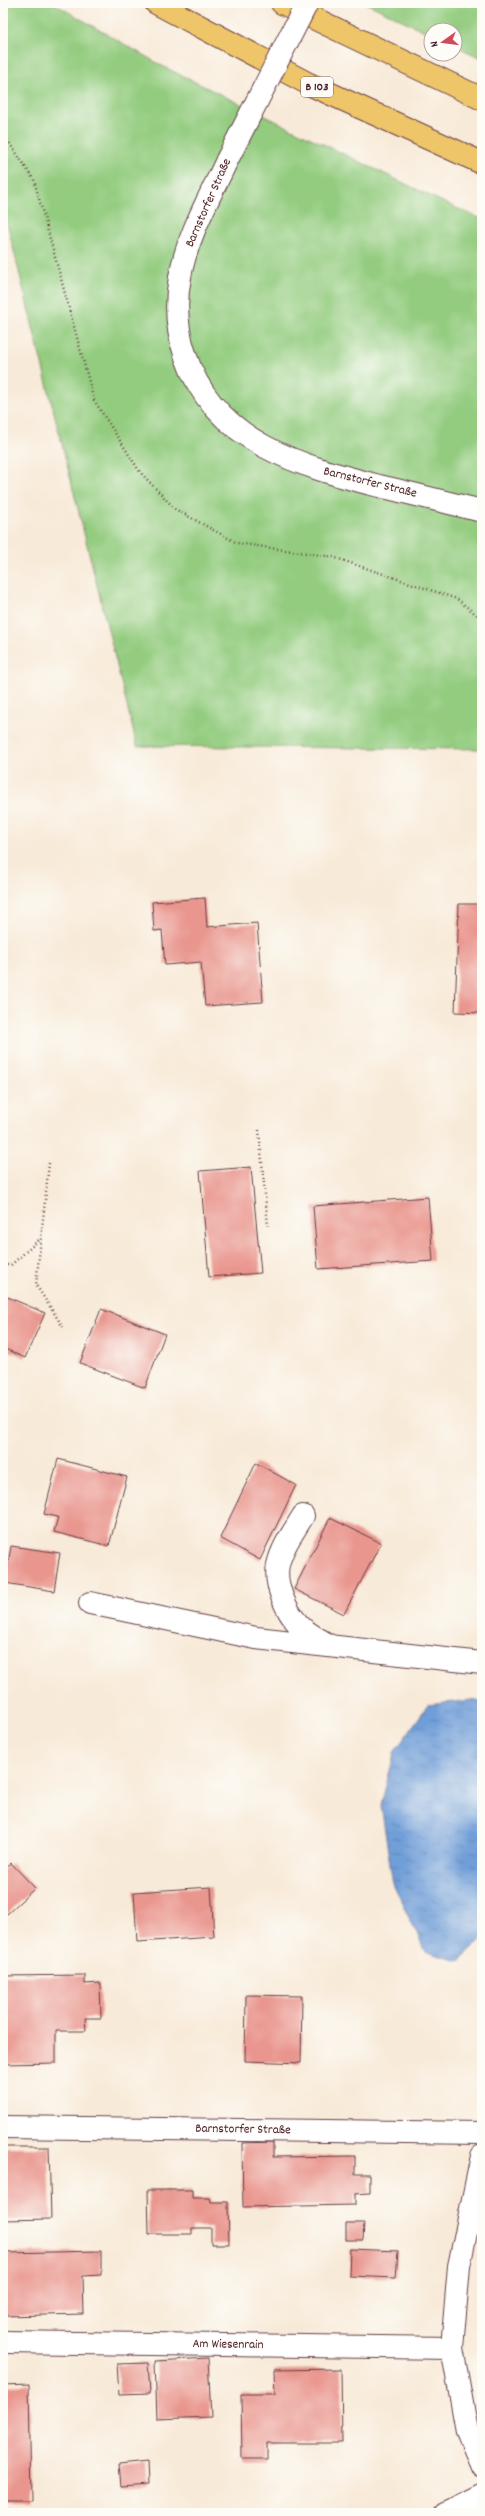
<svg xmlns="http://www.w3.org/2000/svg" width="485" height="2516" viewBox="0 0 485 2516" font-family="Dekko,sans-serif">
<defs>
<pattern id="water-ripples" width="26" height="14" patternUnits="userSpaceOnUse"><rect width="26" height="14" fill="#6f9ed8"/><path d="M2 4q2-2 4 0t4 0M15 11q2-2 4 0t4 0" fill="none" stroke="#5d80af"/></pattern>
</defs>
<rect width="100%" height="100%" fill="#fdfcf7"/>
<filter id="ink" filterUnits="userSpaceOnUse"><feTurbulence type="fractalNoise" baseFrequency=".025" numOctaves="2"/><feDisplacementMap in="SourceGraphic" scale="8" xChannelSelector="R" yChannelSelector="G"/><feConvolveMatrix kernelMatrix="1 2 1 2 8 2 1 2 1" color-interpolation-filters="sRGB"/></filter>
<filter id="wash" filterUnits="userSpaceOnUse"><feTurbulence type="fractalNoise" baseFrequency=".012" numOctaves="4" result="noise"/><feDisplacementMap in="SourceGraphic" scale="16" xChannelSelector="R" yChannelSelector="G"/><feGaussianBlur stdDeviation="0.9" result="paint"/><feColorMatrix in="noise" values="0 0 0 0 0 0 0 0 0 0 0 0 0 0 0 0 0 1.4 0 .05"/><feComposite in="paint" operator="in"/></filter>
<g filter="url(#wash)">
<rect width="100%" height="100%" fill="#f8ead8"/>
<g fill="#93cc7f" stroke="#6e7655">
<polygon points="3,3 53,3 164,67 447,204 482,219 482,749 137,746 3,207"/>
<polygon points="366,3 482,3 482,58 455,46 455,30 431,30 431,34"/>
</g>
<polygon fill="url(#water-ripples)" stroke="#5c5e82" points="471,1700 482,1702 482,1939 459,1961 426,1952 393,1884 381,1805 395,1751 428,1705"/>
<g id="blocks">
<g fill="#e9968e">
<polygon points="205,898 207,927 257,923 263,1002 205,1006 201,962 165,965 162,930 154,931 152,902"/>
<polygon points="459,904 482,904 482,1013 455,1012"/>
<polygon points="251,1167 261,1273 209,1277 200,1171"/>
<polygon points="428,1197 433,1261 318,1269 313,1206"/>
<polygon points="3,1295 45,1313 25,1358 3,1348"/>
<polygon points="101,1309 165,1334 145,1388 80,1363"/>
<polygon points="58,1459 127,1477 109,1546 54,1532 58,1517 44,1514"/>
<polygon points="256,1463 296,1485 260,1560 220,1538"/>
<polygon points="330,1518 381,1543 344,1614 294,1589"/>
<polygon points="11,1546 60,1553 54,1591 5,1583"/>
<polygon points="11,1863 35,1888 7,1914 3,1910 3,1870"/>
<polygon points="211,1887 214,1937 137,1942 134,1892"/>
<polygon points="85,1975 85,1984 100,1983 101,2018 85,2018 86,2031 56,2031 56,2063 3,2064 3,1976"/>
<polygon points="246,1995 302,1996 301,2063 245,2061"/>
<polygon points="273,2142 273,2157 355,2156 355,2174 370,2174 370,2193 355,2194 355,2205 243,2207 242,2143"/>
<polygon points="3,2147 49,2147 51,2219 3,2220"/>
<polygon points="148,2190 192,2190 192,2198 210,2198 211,2202 228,2202 229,2244 211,2244 211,2228 192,2228 192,2234 149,2234"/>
<polygon points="346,2223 364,2223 363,2240 346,2240"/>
<polygon points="350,2249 398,2251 396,2278 349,2276"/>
<polygon points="101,2251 101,2275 83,2276 84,2314 5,2316 4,2253"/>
<polygon points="208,2358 211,2417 157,2419 155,2361"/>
<polygon points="148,2363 150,2393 119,2394 117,2364"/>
<polygon points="341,2369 342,2443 267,2443 267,2459 242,2459 241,2394 275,2394 274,2370"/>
<polygon points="29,2384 31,2501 3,2501 3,2385"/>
<polygon points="147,2462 148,2484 121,2486 119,2465"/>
</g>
</g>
</g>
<g filter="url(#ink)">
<use href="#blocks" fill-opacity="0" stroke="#643d45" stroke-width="1"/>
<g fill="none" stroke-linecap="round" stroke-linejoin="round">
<defs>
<g id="minor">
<path d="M227,160C210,197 187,236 180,277C175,303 177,332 186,357C215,443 301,466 379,486C414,494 448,503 482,511"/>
<path d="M303,1516C294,1531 282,1547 278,1565C274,1584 286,1611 299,1625C306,1633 317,1638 327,1644"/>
<polyline points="90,1603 256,1638 482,1663"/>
<polyline points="3,2127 482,2133"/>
<polyline points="482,2156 459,2266 452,2348 467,2431 482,2466"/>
<polyline points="3,2342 452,2348"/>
<polyline points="447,2513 482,2495"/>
</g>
<g id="highway">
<polyline points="156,3 309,84 482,163"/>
<polyline points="282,3 482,99"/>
</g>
</defs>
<use href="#minor" stroke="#643d45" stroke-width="24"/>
<use href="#highway" stroke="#643d45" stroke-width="24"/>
<g stroke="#643d45" stroke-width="2.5" stroke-dasharray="1 3" stroke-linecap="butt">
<polyline points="3,133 34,180 94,400 140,472 175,509 237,543 333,557 457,599 482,619"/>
<polyline points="259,1130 268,1226"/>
<polyline points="49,1163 36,1285 63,1327"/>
<polyline points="3,1265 11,1265 40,1239"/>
</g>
<use href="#minor" stroke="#fff" stroke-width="22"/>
<use href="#highway" stroke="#eec569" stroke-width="22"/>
<defs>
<polyline id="minor-bridge" points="227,160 307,3"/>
</defs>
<use href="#minor-bridge" stroke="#643d45" stroke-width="24" stroke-linecap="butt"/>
<use href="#minor-bridge" stroke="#fff" stroke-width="22"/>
</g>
</g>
<g text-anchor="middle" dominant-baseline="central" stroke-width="3" stroke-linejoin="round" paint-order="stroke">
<rect fill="#fdfcf7" stroke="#806168" stroke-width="1" x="301" y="77" width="32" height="20" rx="3"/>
<g font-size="12" font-weight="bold" fill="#4a1f2b">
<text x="317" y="87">B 103</text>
</g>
<g font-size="13" fill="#4a1f2b" stroke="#fdfcf7">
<text transform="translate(209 203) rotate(-66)">Barnstorfer Straße</text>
<text transform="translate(370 483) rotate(14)">Barnstorfer Straße</text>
<text transform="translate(243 2130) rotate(1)">Barnstorfer Straße</text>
<text transform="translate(228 2345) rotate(1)">Am Wiesenrain</text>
</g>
</g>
<rect width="485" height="2516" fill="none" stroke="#fdfcf7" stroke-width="16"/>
<g transform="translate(443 42) rotate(256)"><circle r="19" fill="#fdfcf7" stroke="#b5a4a5"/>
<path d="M0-3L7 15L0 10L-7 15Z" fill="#d1495b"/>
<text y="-6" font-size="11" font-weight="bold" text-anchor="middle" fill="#4a1f2b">N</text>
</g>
</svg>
